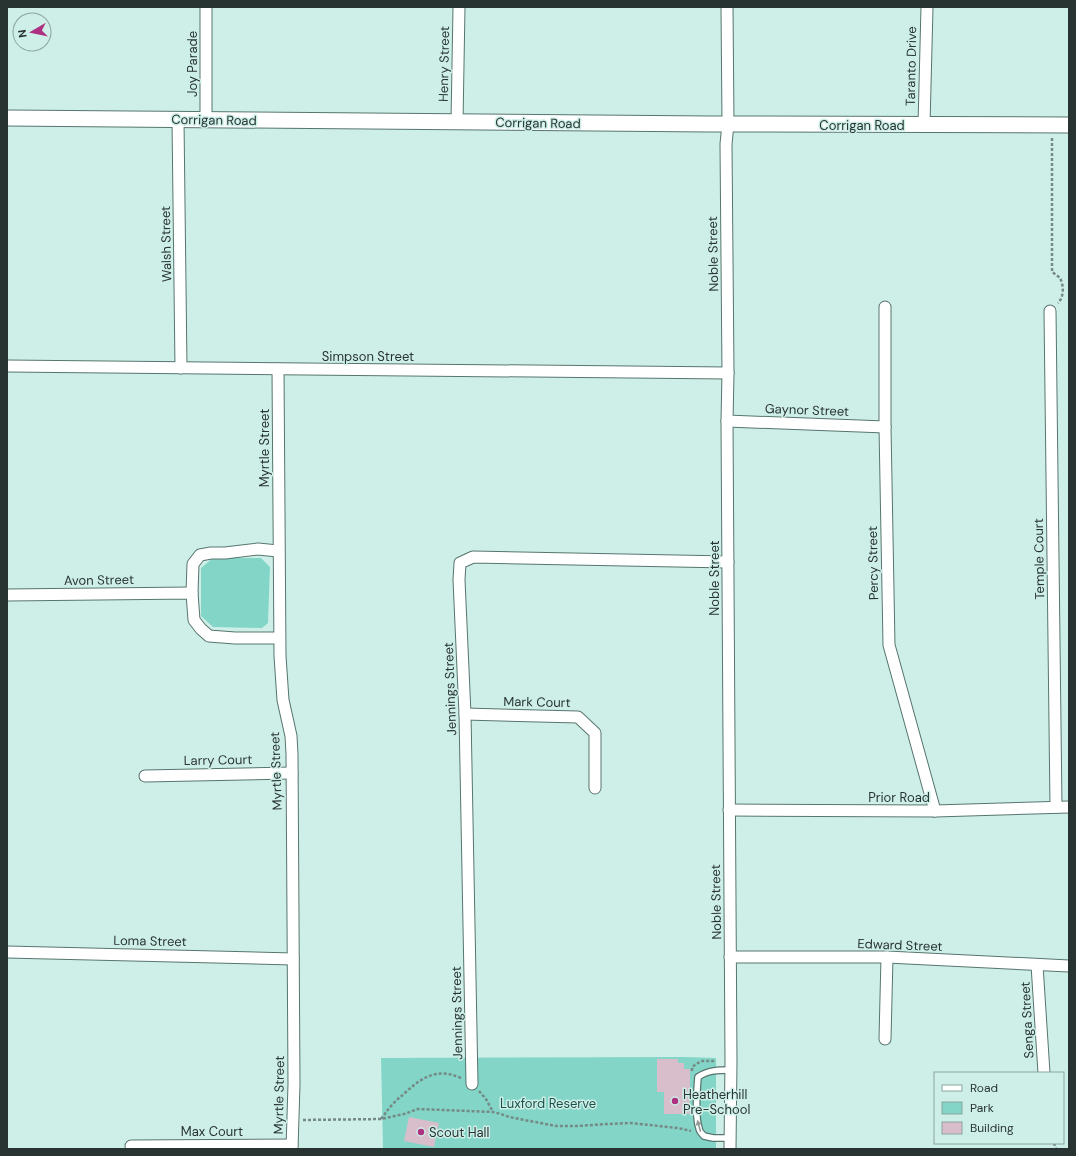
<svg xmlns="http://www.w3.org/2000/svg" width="1076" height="1156" viewBox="0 0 1076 1156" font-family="'DM Sans',sans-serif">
<rect width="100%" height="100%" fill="#ceefe8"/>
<g fill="#83d6c7">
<polygon points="213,558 261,558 270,567 268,623 262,628 213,627 201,616 201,568"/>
<polygon points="684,1057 716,1058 716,1149 383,1149 381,1058"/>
</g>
<g fill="#d8bdca">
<polygon points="657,1059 678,1059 678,1063 684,1063 684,1069 690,1069 690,1114 664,1114 664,1092 657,1092"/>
<polygon points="409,1117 439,1123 434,1147 404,1141"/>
</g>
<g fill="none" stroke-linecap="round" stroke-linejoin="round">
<defs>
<path id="lane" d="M731,1138H713L704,1136C702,1134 699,1131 699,1128C695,1117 697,1089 698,1077C708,1070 719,1070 731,1070"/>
<g id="street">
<polyline points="727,7 728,124 726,144 728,373 727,421 731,1061 730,1149"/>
<polyline points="178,120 181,368"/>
<polyline points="206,121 206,7"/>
<polyline points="457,122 459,7"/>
<polyline points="924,125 927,7"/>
<polyline points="885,307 885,427 889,645 935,811"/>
<polyline points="1050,311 1056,807"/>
<polyline points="7,366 728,373"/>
<polyline points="278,369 280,656 283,700 291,736 292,754 294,1084 292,1149"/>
<polyline points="727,421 885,427"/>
<polyline points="192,593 193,564 200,555 211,553 225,553 258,549 278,551"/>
<polyline points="7,595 192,593 194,620 201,629 209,636 235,638 279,638"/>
<polyline points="465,714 578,717 595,733 595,788"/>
<polyline points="145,776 292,773"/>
<polyline points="729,810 935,811 1069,807"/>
<polyline points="7,952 293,959"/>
<polyline points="730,957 887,957 1069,966"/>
<polyline points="1037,965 1044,1073"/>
<polyline points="885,1039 887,957"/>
<polyline points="472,1084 465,714 459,580 460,563 473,557 728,562"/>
<polyline points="131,1146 292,1145"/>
</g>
<polyline id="secondary" points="7,118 710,124 741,124 1069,125"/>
</defs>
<use href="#lane" stroke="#57756f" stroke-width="8"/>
<use href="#street" stroke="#57756f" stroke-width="13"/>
<use href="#secondary" stroke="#57756f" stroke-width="17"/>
<g stroke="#758a86" stroke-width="2.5" stroke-dasharray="3 2" stroke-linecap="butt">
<path d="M1052,138V272C1055,274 1058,276 1060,278C1064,286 1064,297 1058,303"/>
<polyline points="692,1071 692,1067 701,1061 715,1061"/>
<polyline points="479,1091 486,1099 493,1112"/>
<path d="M381,1119C385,1114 388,1109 393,1104C397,1099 402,1096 407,1091C424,1076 438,1068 461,1078"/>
<polyline points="303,1120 381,1119 404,1114 418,1109 493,1112 501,1114 509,1117 556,1126 578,1126 607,1124 630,1123 678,1128 691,1131"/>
<polyline points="1054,1143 1056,1149"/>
</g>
<use href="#lane" stroke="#fff" stroke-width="5.5"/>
<use href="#street" stroke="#fff" stroke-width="11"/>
<use href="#secondary" stroke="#fff" stroke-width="15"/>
</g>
<defs><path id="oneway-solid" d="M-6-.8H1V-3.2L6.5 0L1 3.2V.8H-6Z"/></defs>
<use fill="#949a98" href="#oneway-solid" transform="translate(699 1126) rotate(-105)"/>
<g fill="#ae3080" stroke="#ceefe8" stroke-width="1.5">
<circle cx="675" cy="1101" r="4"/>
<circle cx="421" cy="1132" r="4"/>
</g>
<g text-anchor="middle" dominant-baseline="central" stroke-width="3" stroke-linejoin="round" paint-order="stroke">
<g font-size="13" fill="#283432" stroke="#ceefe8">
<text transform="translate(192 64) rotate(-90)">Joy Parade</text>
<text transform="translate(444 64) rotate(-89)">Henry Street</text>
<text transform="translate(911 66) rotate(-89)">Taranto Drive</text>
<text transform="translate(214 120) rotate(1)">Corrigan Road</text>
<text transform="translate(538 123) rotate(1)">Corrigan Road</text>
<text x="862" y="125">Corrigan Road</text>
<text transform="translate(166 244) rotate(-91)">Walsh Street</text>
<text transform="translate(713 254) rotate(-91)">Noble Street</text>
<text x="368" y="356">Simpson Street</text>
<text transform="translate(807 410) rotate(2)">Gaynor Street</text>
<text transform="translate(264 448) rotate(-90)">Myrtle Street</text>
<text transform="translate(1039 559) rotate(-91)">Temple Court</text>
<text transform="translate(873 563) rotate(-91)">Percy Street</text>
<text transform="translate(714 578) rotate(-90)">Noble Street</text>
<text transform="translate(99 580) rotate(-1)">Avon Street</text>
<text transform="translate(450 689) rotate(-92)">Jennings Street</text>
<text transform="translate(537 702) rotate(1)">Mark Court</text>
<text transform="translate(218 760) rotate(-1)">Larry Court</text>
<text transform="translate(276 771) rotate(-92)">Myrtle Street</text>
<text x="899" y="797">Prior Road</text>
<text transform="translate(716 902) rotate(-91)">Noble Street</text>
<text transform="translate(150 941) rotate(1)">Loma Street</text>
<text transform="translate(900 945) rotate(2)">Edward Street</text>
<text transform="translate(457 1013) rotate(-91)">Jennings Street</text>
<text transform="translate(1027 1020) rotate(-93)">Senga Street</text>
<text transform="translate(279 1095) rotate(-89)">Myrtle Street</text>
<text x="212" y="1131">Max Court</text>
</g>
<g font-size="13" fill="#283432" stroke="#ceefe8" text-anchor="start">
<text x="683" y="1094">Heatherhill<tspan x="683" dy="15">Pre-School</tspan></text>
<text x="429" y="1132">Scout Hall</text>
</g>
<g font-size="13" fill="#1b5048" stroke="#ceefe8">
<text x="548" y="1103">Luxford Reserve</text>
</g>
</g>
<rect width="1076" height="1156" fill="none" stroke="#283432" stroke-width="16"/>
<rect x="934" y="1072" width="130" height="72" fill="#ceefe8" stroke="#8ca49f"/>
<rect x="942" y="1085" width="20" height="6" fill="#ffffff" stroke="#8ca49f"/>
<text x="970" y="1092" font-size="12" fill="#283432">Road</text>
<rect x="942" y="1102" width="20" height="12" fill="#83d6c7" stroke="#8ca49f"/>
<text x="970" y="1112" font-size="12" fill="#283432">Park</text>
<rect x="942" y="1122" width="20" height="12" fill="#d8bdca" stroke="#8ca49f"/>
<text x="970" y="1132" font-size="12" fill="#283432">Building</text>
<g transform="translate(32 32) rotate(261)"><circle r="19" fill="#ceefe8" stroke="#8ca49f"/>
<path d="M0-3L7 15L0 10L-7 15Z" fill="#ae3080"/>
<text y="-6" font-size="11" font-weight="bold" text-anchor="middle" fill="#283432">N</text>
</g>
</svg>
